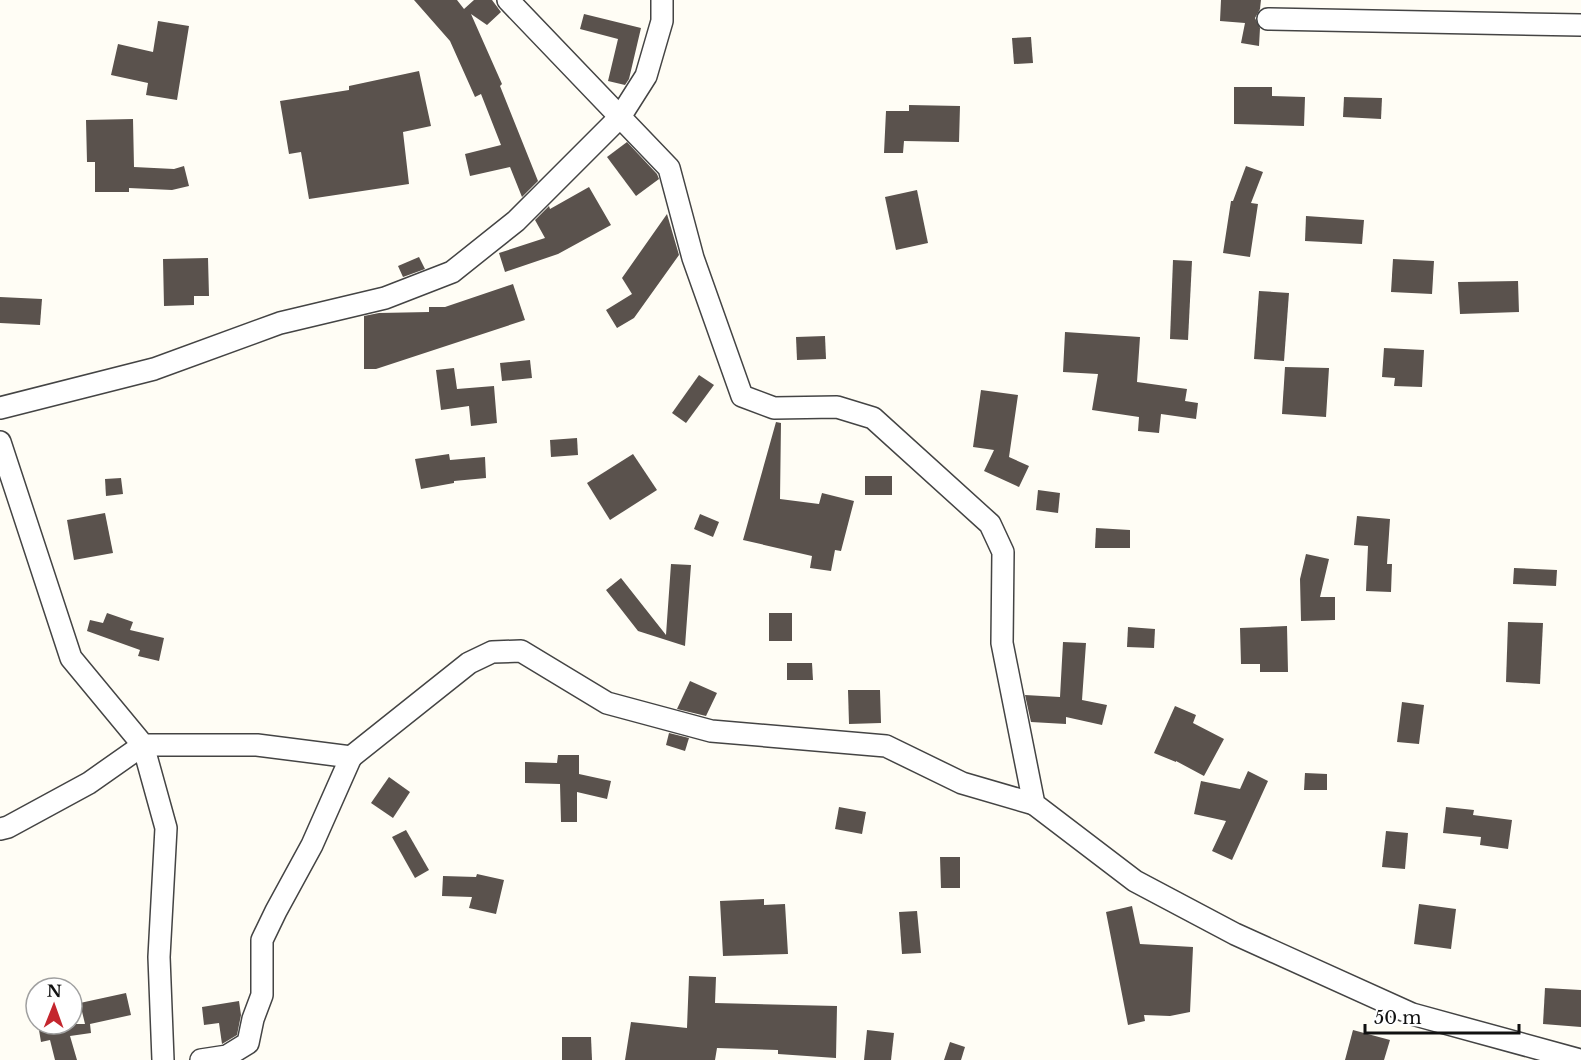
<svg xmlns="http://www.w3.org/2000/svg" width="1581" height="1060" viewBox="0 0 1581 1060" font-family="'Libre Baskerville',serif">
<rect width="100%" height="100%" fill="#fffdf5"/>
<g fill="#5a524d">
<polygon points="414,0 457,0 464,9 474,0 492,0 501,12 487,25 471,14 502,84 500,86 538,181 522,197 510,167 470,176 465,154 501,145 481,94 475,97 450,41"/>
<polygon points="1221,0 1261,0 1260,9 1255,18 1260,28 1259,46 1241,43 1245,23 1220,21"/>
<polygon points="584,14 641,28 629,79 625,85 608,81 618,39 580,29"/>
<polygon points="158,21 189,26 177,100 146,95 148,83 111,75 118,44 153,52"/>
<polygon points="1031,37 1033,63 1014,64 1012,38"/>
<polygon points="419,71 431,126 403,132 409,184 309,199 301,152 289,154 280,101 349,90 349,86"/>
<polygon points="1234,87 1272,87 1272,96 1305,97 1304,126 1234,124"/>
<polygon points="1344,97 1382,98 1381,119 1343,117"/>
<polygon points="909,105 960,106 959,142 904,141 903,153 884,153 886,111 909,111"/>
<polygon points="133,119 134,167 174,169 184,166 189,186 172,190 129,188 129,192 95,192 95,162 87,162 86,120"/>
<polygon points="627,142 657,174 659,179 636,196 607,157"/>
<polygon points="1246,166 1263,172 1251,203 1258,204 1250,257 1223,253 1231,201 1233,201"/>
<polygon points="589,187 611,225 558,254 505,272 499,253 545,238 535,220 549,206 550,209"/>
<polygon points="917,190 928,243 896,250 885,197"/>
<polygon points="667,214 679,255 634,318 617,328 606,310 632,294 622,278"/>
<polygon points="1306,216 1364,220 1362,244 1305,241"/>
<polygon points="419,257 425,269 403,277 398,266"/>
<polygon points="208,258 209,296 194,296 194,305 164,306 163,259"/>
<polygon points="1393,259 1434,261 1432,294 1391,292"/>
<polygon points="1173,260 1192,261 1188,340 1170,339"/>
<polygon points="1518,281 1519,312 1460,314 1458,282"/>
<polygon points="513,284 525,320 376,369 364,369 364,316 379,313 429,312 429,307 445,307"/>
<polygon points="1259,291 1289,293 1284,361 1254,359"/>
<polygon points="0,297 42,299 40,325 0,323"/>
<polygon points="1065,332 1140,337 1137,382 1187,389 1185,401 1198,403 1196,419 1161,414 1159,433 1138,431 1139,417 1092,410 1098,374 1063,372"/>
<polygon points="825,336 826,359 797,360 796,337"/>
<polygon points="1384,348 1424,350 1422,387 1394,386 1395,378 1382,377"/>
<polygon points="530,360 532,378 502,381 500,363"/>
<polygon points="1285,367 1329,368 1326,417 1282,414"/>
<polygon points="454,368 457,389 494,386 497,423 471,426 469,406 441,410 436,370"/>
<polygon points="699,375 714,385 686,423 672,413"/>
<polygon points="981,390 1018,395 1009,457 1029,466 1019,487 984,471 994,450 973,447"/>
<polygon points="776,422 781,423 780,499 819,504 822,493 854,501 841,551 835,550 831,571 810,568 812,556 743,540"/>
<polygon points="577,438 578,455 551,457 550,440"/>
<polygon points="449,454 450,460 485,457 486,478 454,481 454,483 421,489 415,459"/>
<polygon points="633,454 657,490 610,520 587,483"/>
<rect x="865" y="476" width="27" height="19"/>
<polygon points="121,478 123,494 106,496 105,479"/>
<polygon points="1038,490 1060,493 1058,513 1036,510"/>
<polygon points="105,513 113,553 74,560 67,520"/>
<polygon points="700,514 719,522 713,537 694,529"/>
<polygon points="1357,516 1390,519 1387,564 1392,564 1391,592 1366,591 1368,546 1354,545"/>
<polygon points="1096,528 1130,530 1130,548 1095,548"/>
<polygon points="1306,554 1329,559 1320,597 1335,597 1335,620 1301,621 1300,579"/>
<polygon points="671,564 691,565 685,646 638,631 606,590 621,578 666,635"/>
<polygon points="1514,568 1557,570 1556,586 1513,584"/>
<polygon points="107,613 133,622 130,630 164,638 159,661 138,656 140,650 87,631 90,620 103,623"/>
<rect x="769" y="613" width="23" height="28"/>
<polygon points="1508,622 1543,623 1540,684 1506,682"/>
<polygon points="1287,626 1288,672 1260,672 1260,664 1241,664 1240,628"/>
<polygon points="1128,627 1155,629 1154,648 1127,647"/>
<polygon points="1063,642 1086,643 1082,700 1107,705 1102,725 1066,717 1066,724 1031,722 1025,695 1060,697"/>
<polygon points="787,663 812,663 813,680 787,680"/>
<polygon points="690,681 717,693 706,716 677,709"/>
<polygon points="848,690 880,690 881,723 849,724"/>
<polygon points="1402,702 1424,705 1419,744 1397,742"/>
<polygon points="1175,706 1196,715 1193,723 1224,739 1204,776 1176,761 1176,762 1154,753"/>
<polygon points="669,733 689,738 685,751 666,745"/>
<polygon points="558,755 579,755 579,774 611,781 607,799 577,792 577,822 561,822 560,784 525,783 525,762 557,763"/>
<polygon points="1248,771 1268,781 1232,860 1212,851 1226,821 1194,814 1201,781 1240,789"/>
<polygon points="1305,773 1327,774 1327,790 1304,790"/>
<polygon points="389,777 410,792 393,818 371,803"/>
<polygon points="839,807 866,812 862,834 835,829"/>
<polygon points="1446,807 1474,810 1473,815 1512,820 1508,849 1480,845 1481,837 1443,833"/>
<polygon points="406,830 429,870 415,878 392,837"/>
<polygon points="1386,831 1408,833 1405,869 1382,867"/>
<polygon points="940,857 960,857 960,888 941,888"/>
<polygon points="477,874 504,880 496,914 469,908 472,897 442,896 443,876 476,877"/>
<polygon points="764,899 764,905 785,904 788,954 723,956 720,901"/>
<polygon points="1419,904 1456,909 1451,949 1414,944"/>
<polygon points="1132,906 1140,944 1193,947 1190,1012 1170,1016 1144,1015 1145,1021 1128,1025 1106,912"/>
<polygon points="917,911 921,953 902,954 899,912"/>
<polygon points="689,976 716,977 715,1003 837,1006 836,1058 778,1054 778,1050 717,1048 715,1060 625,1060 631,1022 687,1028"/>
<polygon points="1545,988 1581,990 1581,1027 1543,1024"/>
<polygon points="126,993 131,1015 90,1024 91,1033 70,1036 77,1060 55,1060 50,1040 41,1042 38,1024 85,1024 80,1003"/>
<polygon points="239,1001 241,1015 237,1035 222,1044 219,1023 204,1025 202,1007"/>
<polygon points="867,1030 894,1033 891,1060 864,1060"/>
<polygon points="1353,1030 1390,1040 1384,1060 1345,1060"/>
<polygon points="562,1037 591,1037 592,1060 562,1060"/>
<polygon points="950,1042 965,1047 961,1060 944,1060"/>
</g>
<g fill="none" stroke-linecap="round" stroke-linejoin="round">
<defs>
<g id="street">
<polyline points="508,0 669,168 693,258 742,396 774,408 837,407 873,418 990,524 1003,552 1002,643 1034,804 1135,881 1235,934 1412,1014 1580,1060"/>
<polyline points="1268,19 1581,25"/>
<polyline points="0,408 154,369 280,323 385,298 452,272 516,221 620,117 646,76 662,21 662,0"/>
<polyline points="0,442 71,658 143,745 257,745 351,757 469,663 492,652 521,651 607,703 711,731 886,746 962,783 1034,804"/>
<polyline points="0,829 8,827 89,783 143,745 166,828 159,957 163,1060"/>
<polyline points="201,1060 227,1056 248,1043 253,1019 262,995 262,940 276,911 312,845 351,757"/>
</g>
</defs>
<use href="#street" stroke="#444" stroke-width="24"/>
<use href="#street" stroke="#fff" stroke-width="21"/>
</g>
<g transform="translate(54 1006) rotate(1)"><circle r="28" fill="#ffffff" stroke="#a0a0a0" stroke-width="1.5"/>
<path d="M0-4.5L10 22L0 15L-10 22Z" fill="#c4262e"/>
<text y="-9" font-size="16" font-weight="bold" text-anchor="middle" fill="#111111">N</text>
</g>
<path d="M1365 1024v9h154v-9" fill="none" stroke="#111111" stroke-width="3"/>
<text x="1374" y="1024" font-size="18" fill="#111111" stroke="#ffffff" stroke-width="4.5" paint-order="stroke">50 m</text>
</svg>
